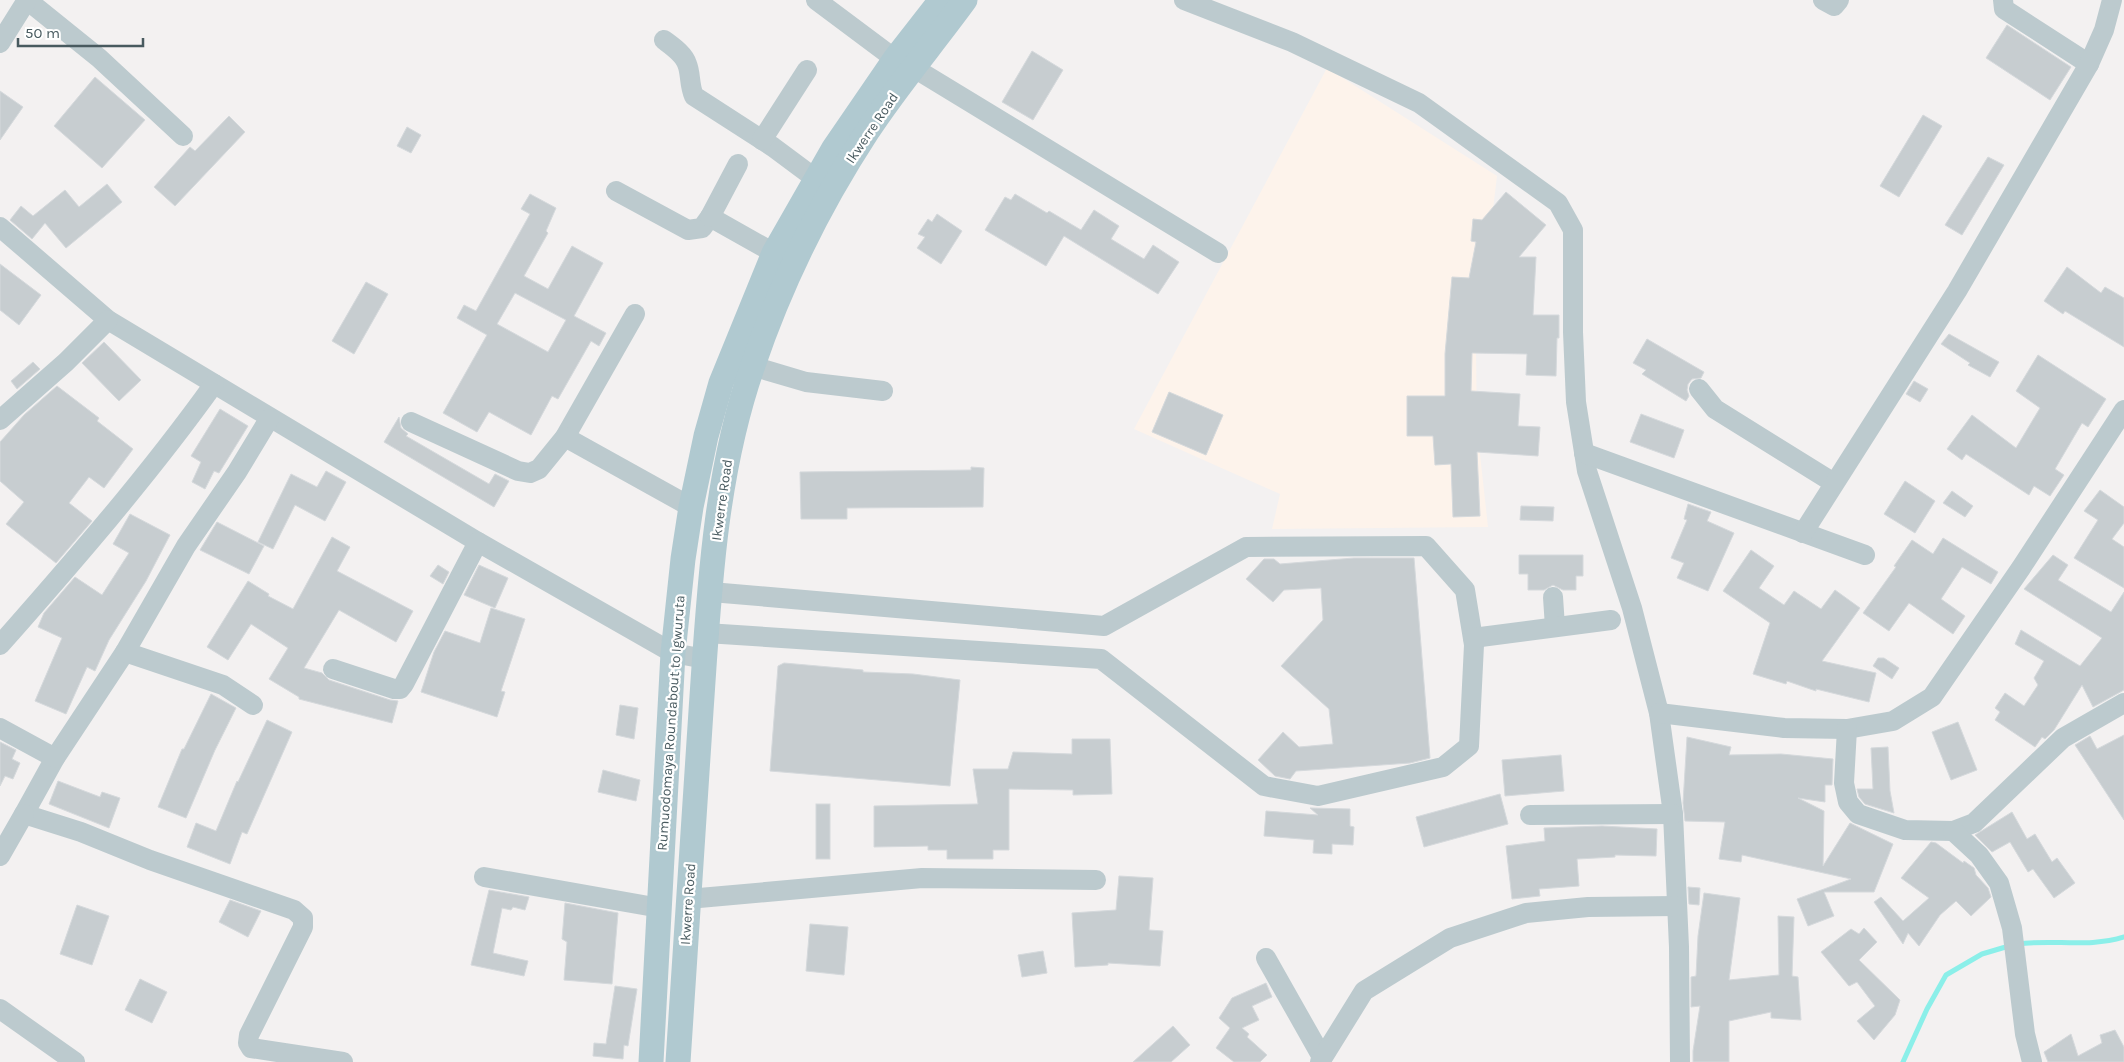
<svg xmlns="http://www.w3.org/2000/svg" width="2124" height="1062" viewBox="0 0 2124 1062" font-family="Karla,sans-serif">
<rect width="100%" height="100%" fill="#f3f1f1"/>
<polygon fill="#fdf3eb" points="1327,68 1497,176 1476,351 1477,427 1488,527 1272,529 1280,494 1134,429"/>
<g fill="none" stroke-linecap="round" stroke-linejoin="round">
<g stroke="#8befe9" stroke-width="5">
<path d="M2017,944C2053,939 2089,948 2124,937"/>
<polyline points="1903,1062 1927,1009 1946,975 1982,954 2009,946"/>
</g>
</g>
<g fill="#c7cdd0" stroke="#d5d9dc" fill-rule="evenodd">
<polygon points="2007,25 2071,67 2050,100 1986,58"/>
<polygon points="1032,51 1063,70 1033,120 1002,102"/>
<polygon points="95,77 145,120 102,168 54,126"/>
<polygon points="0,91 23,107 0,140"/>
<polygon points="1923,115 1942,126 1899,197 1880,186"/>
<polygon points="229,116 245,132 175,206 154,187 190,147 195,151"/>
<polygon points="407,127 421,135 411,153 397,146"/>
<polygon points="1988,157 2004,165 1962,235 1945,225"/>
<polygon points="107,184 122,202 66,248 45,223 32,239 10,220 21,206 33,216 65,190 79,207"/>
<polygon points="1506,192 1546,225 1519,257 1536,257 1533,315 1559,315 1559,338 1557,338 1556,376 1526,375 1527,354 1472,353 1471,391 1520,394 1518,426 1540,427 1538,456 1477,452 1480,516 1453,517 1451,464 1435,465 1433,436 1407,436 1407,396 1445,396 1445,354 1452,277 1469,278 1476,242 1471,241 1473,219 1482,220"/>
<path d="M530,194L556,208L546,231L548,233L524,276L548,289L572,246L603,263L574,316L606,333L599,346L591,341L558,399L552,396L531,435L489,412L477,432L443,413L487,335L457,318L464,305L476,311L530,214L521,209ZM515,293L566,320L548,352L497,324Z"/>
<polygon points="1015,194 1047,213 1049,211 1081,230 1094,210 1119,226 1111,239 1144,259 1153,245 1179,262 1158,294 1064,236 1046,266 985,230 1005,197 1011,200"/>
<polygon points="937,214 962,231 941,264 917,248 925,237 918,234 928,219 932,222"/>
<polygon points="0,264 41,295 19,325 0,310"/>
<polygon points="2067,267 2101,293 2105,287 2124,298 2124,347 2065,311 2063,314 2044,301"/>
<polygon points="366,282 388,294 354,354 332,341"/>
<polygon points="1949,334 1999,362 1990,377 1968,365 1970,363 1941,344"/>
<polygon points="1647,339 1704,372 1701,378 1692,379 1688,384 1687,390 1689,396 1686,401 1642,374 1646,370 1633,363"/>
<polygon points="104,342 141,380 119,401 82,363"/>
<polygon points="2038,355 2106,399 2088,427 2082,423 2055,469 2064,475 2050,496 2034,486 2029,495 1966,454 1962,460 1947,449 1972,415 2016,448 2040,408 2016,391"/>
<polygon points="33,362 40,369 17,389 11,381"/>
<polygon points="1914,381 1928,389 1920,402 1906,394"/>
<polygon points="57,386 99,418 97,421 133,449 104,488 89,477 69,503 92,521 56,563 6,524 24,502 0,481 0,442 24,415"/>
<polygon points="1169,392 1223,415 1206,455 1152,432"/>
<polygon points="220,409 248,426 219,473 214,471 205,489 192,482 201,462 191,456"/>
<polygon points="1641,414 1684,430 1674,458 1630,442"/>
<polygon points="399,417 401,428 408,434 406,436 489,484 495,474 509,481 494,507 384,442"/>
<polygon points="971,467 984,468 983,507 847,508 847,519 801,519 800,472 971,470"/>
<polygon points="326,471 346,482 325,521 295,505 273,549 258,542 291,474 317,487"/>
<polygon points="1905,481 1935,501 1915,533 1884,514"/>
<polygon points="2100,490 2124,507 2124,523 2112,539 2124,547 2124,588 2074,558 2098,520 2084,511"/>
<polygon points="1952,491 1973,506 1965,517 1943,503"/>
<polygon points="1688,504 1711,512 1707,521 1734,533 1708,591 1677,578 1684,563 1671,558 1687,520 1684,519"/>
<polygon points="1521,506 1554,507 1553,521 1520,520"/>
<polygon points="130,514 170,535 146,581 109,640 95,671 87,667 66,714 35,701 62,638 38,627 44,613 75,577 102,595 129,553 113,544"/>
<polygon points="217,522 264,546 249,574 200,550"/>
<polygon points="332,537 350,547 337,571 413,611 396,642 339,610 304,668 322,673 329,680 390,700 398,701 392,723 299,699 299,697 269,679 288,648 251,624 228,660 207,647 248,581 269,594 268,596 293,609"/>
<polygon points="1943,538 1998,572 1991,584 1962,567 1941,599 1965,616 1953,634 1909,603 1889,631 1863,613 1896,567 1894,566 1912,540 1933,554"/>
<polygon points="1751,550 1774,566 1759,588 1784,605 1794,591 1821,609 1835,590 1860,608 1822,661 1876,673 1869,702 1816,689 1816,691 1787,681 1786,684 1753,674 1770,623 1723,591"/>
<polygon points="1519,555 1583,555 1583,576 1576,576 1576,590 1563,590 1553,585 1544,590 1528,590 1528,574 1519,574"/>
<polygon points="2053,555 2068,565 2058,580 2111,612 2124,592 2124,690 2093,707 2082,685 2054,730 2045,739 2042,737 2035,747 1995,720 2000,712 1995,708 2005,693 2024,706 2038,685 2034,678 2044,661 2015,644 2021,630 2080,666 2102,638 2024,589"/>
<polygon points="1354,558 1414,558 1430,758 1410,763 1296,771 1290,779 1275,776 1258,760 1283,732 1299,747 1333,744 1329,709 1281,666 1323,620 1321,588 1284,590 1273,602 1246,579 1264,559 1274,559 1280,564"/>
<polygon points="438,565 449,572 443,584 430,576"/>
<polygon points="479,565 508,578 495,608 464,595"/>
<polygon points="491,608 525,619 501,691 505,692 497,717 421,692 434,652 445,631 480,643"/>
<polygon points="1878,658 1884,658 1899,668 1892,679 1873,666"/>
<polygon points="784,663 863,670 863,672 913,674 960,680 950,786 770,771 778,666"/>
<polygon points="211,694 236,708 215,750 186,818 158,807 182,749 184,749"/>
<polygon points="620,705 638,708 634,739 616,735"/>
<polygon points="267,720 292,732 247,834 242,832 230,864 187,847 196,823 216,831 237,781 238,782"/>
<polygon points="1958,722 1977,770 1951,780 1932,732"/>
<polygon points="2124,735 2124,820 2075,745 2090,736 2097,749"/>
<polygon points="1687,737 1731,747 1729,755 1781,754 1833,759 1832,785 1825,785 1825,802 1798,798 1824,811 1823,866 1850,823 1893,844 1874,892 1824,892 1834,916 1808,926 1797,899 1851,879 1742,855 1741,862 1719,859 1725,822 1685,821 1683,803"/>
<polygon points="1072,739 1110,739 1112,794 1073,795 1073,790 1009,789 1009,850 993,850 993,859 947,859 947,850 928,850 928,846 874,847 874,806 978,804 973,769 1008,769 1013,752 1072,754"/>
<polygon points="0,742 16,750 12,759 20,763 13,779 5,776 0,786"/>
<polygon points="1888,747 1890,791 1894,813 1865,804 1859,797 1857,789 1873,789 1871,748"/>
<polygon points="1561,755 1564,791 1505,796 1502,760"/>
<polygon points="603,770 640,780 636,801 598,792"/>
<polygon points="58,781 100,797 102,792 120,798 109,828 49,804"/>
<polygon points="1500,794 1508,824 1424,847 1416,817"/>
<rect x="816" y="804" width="14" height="55"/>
<polygon points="1310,808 1350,809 1350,826 1354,827 1353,845 1332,844 1332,854 1313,853 1314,840 1264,836 1266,811 1318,815"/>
<polygon points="2012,812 2027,839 2035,834 2052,862 2057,858 2075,883 2054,898 2033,869 2028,872 2010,842 1992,852 1975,835"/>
<polygon points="1602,826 1657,829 1656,856 1615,855 1615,857 1577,859 1579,886 1539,889 1540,896 1512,899 1506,846 1545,841 1544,828"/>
<polygon points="1931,842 1936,843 1963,863 1964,861 1974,868 1976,875 1988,888 1991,897 1971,916 1956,901 1940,915 1919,946 1908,933 1903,944 1874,902 1881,897 1903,921 1929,898 1901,878"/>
<polygon points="1119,876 1153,878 1149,930 1163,931 1160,966 1108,963 1108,965 1075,967 1072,913 1116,910"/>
<polygon points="1688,887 1700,888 1699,905 1689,904"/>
<polygon points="489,890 529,897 525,910 513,907 511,910 502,908 493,953 528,961 524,976 471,965"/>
<polygon points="1704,893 1740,898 1729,980 1779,975 1778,916 1794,917 1792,976 1798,977 1801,1020 1771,1018 1771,1012 1729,1021 1729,1062 1693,1062 1693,1051 1700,1006 1691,1007 1691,977 1696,976 1698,936"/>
<polygon points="230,900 261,911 248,937 219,922"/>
<polygon points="565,903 618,913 612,984 564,980 567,942 562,939"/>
<polygon points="77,905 109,916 92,965 60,954"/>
<polygon points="810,924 848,927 844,975 806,971"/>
<polygon points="1864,928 1877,942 1859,960 1900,1000 1895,1015 1874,1040 1857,1021 1875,1006 1857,982 1849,986 1821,952 1851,929 1859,934"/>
<polygon points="1043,951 1047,973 1022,977 1018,955"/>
<polygon points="140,979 167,992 152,1023 125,1010"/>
<polygon points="1266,983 1272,997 1252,1006 1259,1020 1242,1028 1249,1034 1247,1037 1267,1055 1260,1062 1234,1062 1216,1048 1230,1028 1219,1018 1232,998"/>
<polygon points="615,986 637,989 628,1046 624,1045 623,1059 593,1056 594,1043 606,1044"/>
<polygon points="1173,1026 1190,1045 1171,1062 1133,1062"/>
<polygon points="2115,1030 2124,1047 2124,1062 2048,1062 2044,1052 2071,1034 2078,1056 2102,1043 2100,1035"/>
</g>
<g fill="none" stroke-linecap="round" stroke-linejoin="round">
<g stroke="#bccace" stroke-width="20">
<polyline points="27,0 99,58 183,136"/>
<polyline points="816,0 895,59"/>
<polyline points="1184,0 1292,42 1419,103 1558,203 1573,230 1573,332 1576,402 1587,471 1632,608 1659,713 1673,814 1679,947 1680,1062"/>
<polyline points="1823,0 1834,6 1839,0"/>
<polyline points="2003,0 2004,9 2089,64"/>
<path d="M664,40C672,46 684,54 687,64C691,73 689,85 694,96L773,147L816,179"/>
<polyline points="0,43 27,0"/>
<polyline points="914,68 1218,253"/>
<polyline points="762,140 807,70"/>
<polyline points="616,191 688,230 702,228 710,217 774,253"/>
<polyline points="710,217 738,164"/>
<polyline points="0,227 108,320 478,542 673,653 705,659"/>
<polyline points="752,366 806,382 883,391"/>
<polyline points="1699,389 1715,409 1834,483"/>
<polyline points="0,420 66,362 108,320"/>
<polyline points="411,422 518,471 530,473 539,469 565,437 635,314"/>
<polyline points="565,437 691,507"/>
<polyline points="1584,453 1865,555"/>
<polyline points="1803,533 1957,291 2089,64 2104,30 2112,0"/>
<polyline points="1553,597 1555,627"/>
<polyline points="706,633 1101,659 1264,786 1318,796 1443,767 1469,746 1474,645 1465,590 1426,546 1246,547 1104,626 711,592"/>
<polyline points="1473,638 1611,620"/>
<path d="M0,645C74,561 148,476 214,384"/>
<polyline points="125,652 55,758 24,814 81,832 150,860 294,910 303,918 303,927 249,1035 248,1043 251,1048 343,1062"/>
<polyline points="333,669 394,689 400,689 404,684 478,542"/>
<polyline points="253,705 223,685 125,652 186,546 237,472 269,419"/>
<polyline points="1659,713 1784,728 1847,729 1893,721 1932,697 2021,568 2124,410"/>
<polyline points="0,728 55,758"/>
<polyline points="1847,729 1844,783 1848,802 1858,814 1905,830 1953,831 1974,823 2063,738 2124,703"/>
<polyline points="1530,815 1673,814"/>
<polyline points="1953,831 1979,855 1999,883 2012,928 2025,1034 2032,1062"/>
<polyline points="0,856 24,814"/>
<polyline points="484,877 660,908"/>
<polyline points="688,899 922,878 1096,880"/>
<polyline points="1266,958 1322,1057"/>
<polyline points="0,1009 75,1062"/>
<polyline points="1320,1062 1364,991 1450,938 1526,913 1588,907 1676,906"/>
</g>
<g stroke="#b0c9d0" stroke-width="25">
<polyline points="651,1062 673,653 683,559 691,507 706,436 721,383 774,253 834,148 895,59 941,0"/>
<path d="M678,1062C685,945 693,828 701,711C709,595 714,476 753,365C781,283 820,204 867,132C897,86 933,44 965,0"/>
</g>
</g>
<g text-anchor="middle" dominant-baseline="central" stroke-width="4.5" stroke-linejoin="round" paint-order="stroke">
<g font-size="14" fill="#485a5f" stroke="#fff">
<text transform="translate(872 128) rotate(-56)">Ikwerre Road</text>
<text transform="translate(722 500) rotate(-82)">Ikwerre Road</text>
<text transform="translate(671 723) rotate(-86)">Rumuodomaya Roundabout to Igwuruta</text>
<text transform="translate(688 904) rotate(-86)">Ikwerre Road</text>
</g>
</g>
<path d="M18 38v8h125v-8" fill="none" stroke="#485a5f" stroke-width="2.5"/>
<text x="25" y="38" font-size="15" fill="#485a5f" stroke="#ffffff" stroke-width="4" paint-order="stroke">50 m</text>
</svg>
